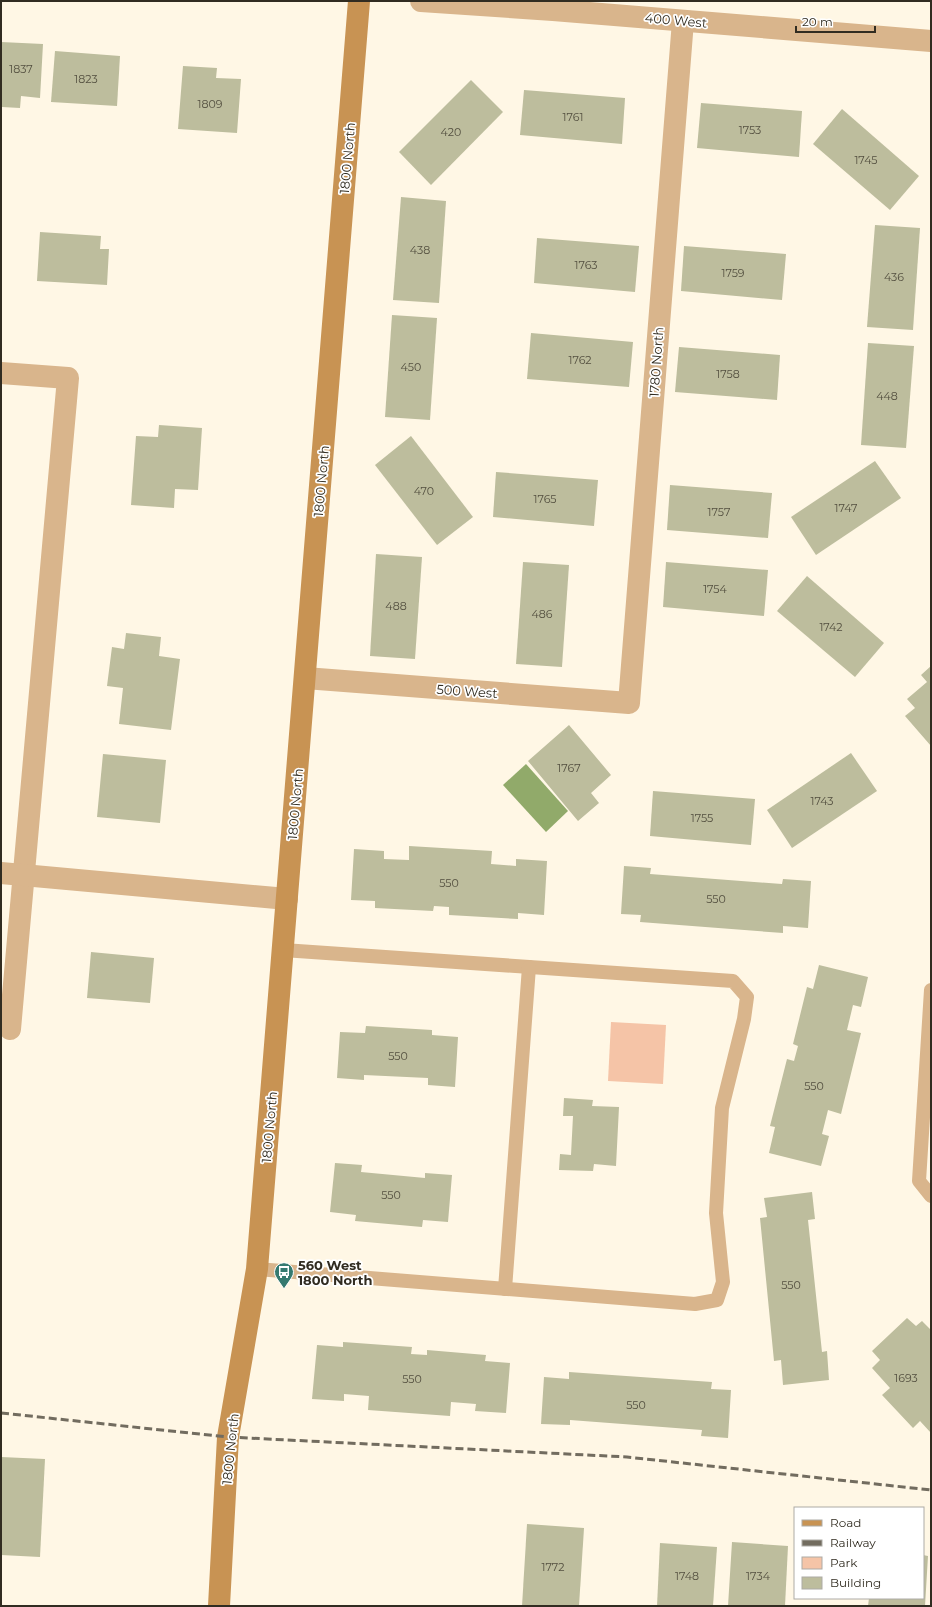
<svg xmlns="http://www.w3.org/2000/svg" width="932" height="1607" viewBox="0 0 932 1607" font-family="Montserrat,sans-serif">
<rect width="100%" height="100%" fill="#fff7e5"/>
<polygon fill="#f5c4a7" points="611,1022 666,1025 663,1084 608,1081"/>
<polygon fill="#91aa6a" points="526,764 568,811 546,832 503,785"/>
<g fill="#bdbd9d">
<polygon points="1,42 43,44 40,98 21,96 20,108 2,107"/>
<polygon points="55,51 120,56 117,106 51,102"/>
<polygon points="183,66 217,68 216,78 241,79 237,133 178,129"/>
<polygon points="471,80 503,112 431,185 399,152"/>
<polygon points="524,90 625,98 622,144 520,135"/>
<polygon points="701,103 802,111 799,157 697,148"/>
<polygon points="842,109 919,176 890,210 813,144"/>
<polygon points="401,197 446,201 439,303 393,300"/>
<polygon points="875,225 920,228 913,330 867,327"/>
<polygon points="40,232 101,236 100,249 109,249 107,285 37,281"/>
<polygon points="537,238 639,246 635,292 534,283"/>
<polygon points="684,246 786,254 782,300 681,291"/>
<polygon points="392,315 437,318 430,420 385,417"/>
<polygon points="531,333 633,342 629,387 527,379"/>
<polygon points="868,343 914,346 906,448 861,445"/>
<polygon points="679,347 780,355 777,400 675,392"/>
<polygon points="159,425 202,428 198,490 175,489 174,508 131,505 136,436 158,437"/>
<polygon points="411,436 473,517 437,545 375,465"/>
<polygon points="875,461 901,498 816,555 791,517"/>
<polygon points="496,472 598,480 594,526 493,517"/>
<polygon points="670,485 772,493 768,538 667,530"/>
<polygon points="376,554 422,557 415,659 370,656"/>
<polygon points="523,562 569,565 562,667 516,664"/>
<polygon points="666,562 768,570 764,616 663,607"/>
<polygon points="807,576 884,643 855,677 777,611"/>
<polygon points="126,633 161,637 159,656 180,659 171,730 119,724 123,688 107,686 112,647 124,649"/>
<polygon points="931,666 931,746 905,716 915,708 907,699 927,682 921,675"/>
<polygon points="569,725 611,775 591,793 599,803 578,821 528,761"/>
<polygon points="851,753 877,791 792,848 767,810"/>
<polygon points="103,754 166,760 160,823 97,817"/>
<polygon points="653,791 755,799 751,845 650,836"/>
<polygon points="409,846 492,851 491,864 516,866 516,859 547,861 544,915 518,913 518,919 449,915 449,907 434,906 433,911 375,908 375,901 351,900 354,849 384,851 384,859 409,860"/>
<polygon points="624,866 651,868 650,874 782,884 783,879 811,881 808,928 783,926 783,933 640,922 641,915 621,914"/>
<polygon points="91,952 154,958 150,1003 87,998"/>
<polygon points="819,965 868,977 861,1007 853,1005 847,1030 861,1033 841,1114 828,1110 822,1134 829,1136 821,1166 769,1153 775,1127 770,1126 787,1059 794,1061 798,1046 793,1044 807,987 813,989"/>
<polygon points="366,1026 432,1030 432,1035 458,1037 455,1087 428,1085 428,1078 364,1075 364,1080 337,1078 340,1032 365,1033"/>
<polygon points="564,1098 593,1100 592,1106 619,1107 616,1166 594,1164 593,1171 559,1170 560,1154 571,1155 573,1116 563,1116"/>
<polygon points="335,1163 362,1165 361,1172 425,1178 425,1173 452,1175 448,1222 423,1220 422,1227 355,1221 356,1215 330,1212"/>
<polygon points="812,1192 815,1219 808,1220 822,1352 827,1351 829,1380 783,1385 781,1360 774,1361 760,1218 767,1217 764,1198"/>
<polygon points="907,1318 916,1326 922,1321 931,1330 931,1433 920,1421 913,1428 882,1395 890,1388 872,1368 880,1360 872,1351"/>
<polygon points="343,1342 412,1347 411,1354 427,1355 427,1350 486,1355 485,1361 510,1363 506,1413 475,1411 476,1404 451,1402 450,1416 368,1410 369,1396 344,1394 344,1401 312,1399 317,1345 343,1347"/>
<polygon points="569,1372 712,1382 711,1389 731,1390 728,1438 701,1436 702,1430 570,1420 570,1425 541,1424 544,1377 569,1379"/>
<polygon points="1,1457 45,1459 40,1557 1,1555"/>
<polygon points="527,1524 584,1528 579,1606 522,1606"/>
<polygon points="732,1542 788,1546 785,1606 728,1606"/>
<polygon points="660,1543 717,1547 713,1606 657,1606"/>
<polygon points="923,1555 928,1556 925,1606 868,1606 869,1598 923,1598"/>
</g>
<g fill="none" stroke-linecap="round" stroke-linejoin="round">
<g stroke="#d9b58c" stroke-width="14">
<polyline points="931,990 919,1181 931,1196"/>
<polyline points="257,1269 695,1304 717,1300 723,1282 716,1213 722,1108 744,1019 747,997 733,981 283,950"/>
<polyline points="505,1289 529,967"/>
</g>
<g stroke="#d9b58c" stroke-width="22">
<polyline points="421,1 553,10 931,41"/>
<polyline points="1,373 68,378 10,1029"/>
<polyline points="305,678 629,703 683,21"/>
<polyline points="1,873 287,899"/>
</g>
<polyline stroke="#c89353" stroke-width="22" points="219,1606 228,1437 257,1269 359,1"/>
<polyline stroke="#726c5f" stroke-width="3" stroke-dasharray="8 4" stroke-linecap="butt" points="1,1413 228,1437 627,1457 931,1490"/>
</g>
<defs>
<symbol id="bus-pin" viewBox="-11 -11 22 30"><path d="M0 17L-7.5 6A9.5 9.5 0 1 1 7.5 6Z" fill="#357a70" stroke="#fff"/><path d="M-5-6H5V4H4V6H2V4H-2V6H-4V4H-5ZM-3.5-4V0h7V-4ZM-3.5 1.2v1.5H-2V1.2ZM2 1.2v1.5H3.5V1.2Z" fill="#fff"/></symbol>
</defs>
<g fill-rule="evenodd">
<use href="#bus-pin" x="273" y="1261" width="22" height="30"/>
</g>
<g text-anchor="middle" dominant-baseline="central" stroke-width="3.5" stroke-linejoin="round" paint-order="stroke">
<g font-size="11" fill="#545040">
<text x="21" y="69">1837</text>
<text x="86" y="79">1823</text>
<text x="210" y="104">1809</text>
<text x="573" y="117">1761</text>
<text x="750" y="130">1753</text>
<text x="451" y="132">420</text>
<text x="866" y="160">1745</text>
<text x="420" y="250">438</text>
<text x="586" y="265">1763</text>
<text x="733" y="273">1759</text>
<text x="894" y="277">436</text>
<text x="580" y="360">1762</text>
<text x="411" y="367">450</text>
<text x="728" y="374">1758</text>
<text x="887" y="396">448</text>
<text x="424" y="491">470</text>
<text x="545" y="499">1765</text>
<text x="846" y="508">1747</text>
<text x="719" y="512">1757</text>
<text x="715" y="589">1754</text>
<text x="396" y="606">488</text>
<text x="542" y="614">486</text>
<text x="831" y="627">1742</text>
<text x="569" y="768">1767</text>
<text x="822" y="801">1743</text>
<text x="702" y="818">1755</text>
<text x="449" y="883">550</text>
<text x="716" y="899">550</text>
<text x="398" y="1056">550</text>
<text x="814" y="1086">550</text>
<text x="391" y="1195">550</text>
<text x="791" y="1285">550</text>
<text x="906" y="1378">1693</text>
<text x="412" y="1379">550</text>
<text x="636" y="1405">550</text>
<text x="553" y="1567">1772</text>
<text x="687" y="1576">1748</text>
<text x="758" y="1576">1734</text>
</g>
<g font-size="13" fill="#312c21" stroke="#fff">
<text transform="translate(676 20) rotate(5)">400 West</text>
<text transform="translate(347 158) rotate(-85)">1800 North</text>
<text transform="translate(656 362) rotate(-86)">1780 North</text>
<text transform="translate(321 481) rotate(-85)">1800 North</text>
<text transform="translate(467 691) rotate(4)">500 West</text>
<text transform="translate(295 804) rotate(-85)">1800 North</text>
<text transform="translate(269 1127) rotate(-85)">1800 North</text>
<text transform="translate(230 1449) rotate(-84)">1800 North</text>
</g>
<g font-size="13" font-weight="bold" fill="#312c21" stroke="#fff" text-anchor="start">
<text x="298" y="1265">560 West<tspan x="298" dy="15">1800 North</tspan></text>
</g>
</g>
<rect width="932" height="1607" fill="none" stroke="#312c21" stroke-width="4"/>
<rect x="794" y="1507" width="130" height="92" fill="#ffffff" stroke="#adaba6"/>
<rect x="802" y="1520" width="20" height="6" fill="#c89353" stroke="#adaba6"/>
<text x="830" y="1527" font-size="12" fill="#312c21">Road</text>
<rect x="802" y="1540" width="20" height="6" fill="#726c5f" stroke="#adaba6"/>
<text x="830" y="1547" font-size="12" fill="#312c21">Railway</text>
<rect x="802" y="1557" width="20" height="12" fill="#f5c4a7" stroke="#adaba6"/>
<text x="830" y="1567" font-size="12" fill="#312c21">Park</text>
<rect x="802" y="1577" width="20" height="12" fill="#bdbd9d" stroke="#adaba6"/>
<text x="830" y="1587" font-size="12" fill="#312c21">Building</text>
<path d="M796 26v6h79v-6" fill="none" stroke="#312c21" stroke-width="2"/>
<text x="802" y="26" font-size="12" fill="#312c21" stroke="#ffffff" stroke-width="3" paint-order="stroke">20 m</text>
</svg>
